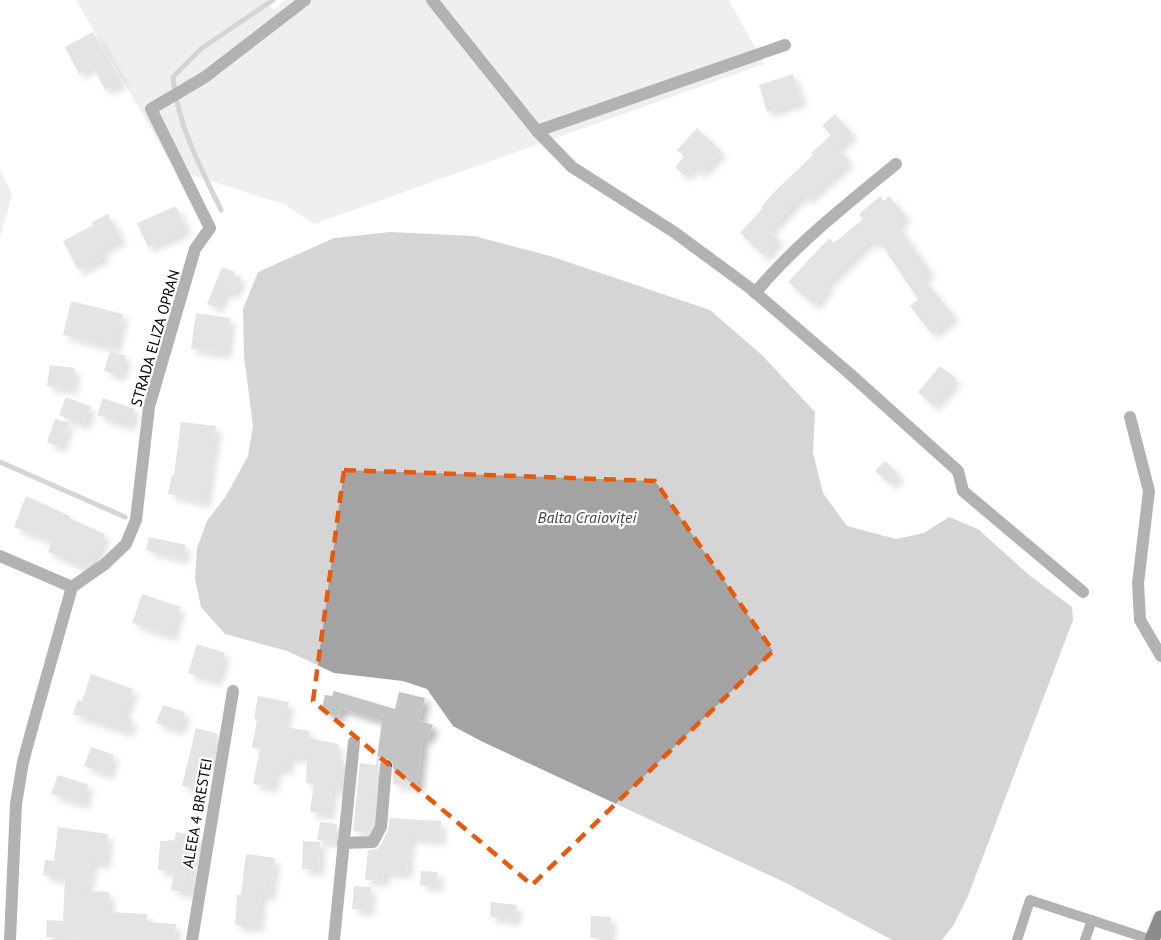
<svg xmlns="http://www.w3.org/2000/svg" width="1161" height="940" viewBox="0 0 1161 940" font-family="'PT Sans',sans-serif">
<defs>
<filter id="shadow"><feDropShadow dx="5.5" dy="5.5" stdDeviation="3" flood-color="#0004"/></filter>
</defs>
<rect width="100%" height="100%" fill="#fff"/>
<g fill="#dcdcdc">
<polygon points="76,0 267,0 273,10 286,0 729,0 764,64 314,224 284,204 175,170"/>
<polygon points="0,169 12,194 0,239"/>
</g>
<polygon fill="#a3a3a3" points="391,232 474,236 550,256 710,310 762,355 815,412 813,453 823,493 847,526 896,539 924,533 949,517 978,529 1029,575 1072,607 1073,620 968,896 953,926 942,940 892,940 786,883 483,742 453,726 427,689 403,681 334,673 287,651 225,634 201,607 195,579 197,548 207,521 226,496 248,456 253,426 244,356 243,309 258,272 334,238"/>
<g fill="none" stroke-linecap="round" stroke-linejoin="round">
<g stroke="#a3a3a3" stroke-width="5">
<path d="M221,210C201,168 177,124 173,77L202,48L273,0"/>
<polyline points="0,462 125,517"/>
</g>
</g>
<g fill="#c4c4c4" filter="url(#shadow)">
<polygon points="93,32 122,82 105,90 93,66 79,74 65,47"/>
<polygon points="793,74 801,101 767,112 759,85"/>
<polygon points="835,114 852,134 837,148 849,161 807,199 802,194 769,231 779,240 764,256 740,233 763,208 761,207 775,191 813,155 811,153 831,135 822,126"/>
<polygon points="697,128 721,151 701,173 694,166 685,176 675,167 684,157 677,150"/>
<polygon points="880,196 884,201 889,196 906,216 897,224 930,272 922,277 954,316 932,334 910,306 918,299 878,239 873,244 870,240 825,285 828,288 814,305 788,282 829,238 834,243 863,219 859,214"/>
<polygon points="176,206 186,230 148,247 137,223"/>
<polygon points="108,214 121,239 101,249 105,256 78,270 63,241 93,225 92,222"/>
<polygon points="222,267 235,272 233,275 241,278 234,293 226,290 217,308 207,304"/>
<polygon points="71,301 123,314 115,348 63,335"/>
<polygon points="196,313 230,318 226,353 191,349"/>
<polygon points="110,351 126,356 120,376 104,371"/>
<polygon points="50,365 75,368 72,389 47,386"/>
<polygon points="940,366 956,379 934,406 918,392"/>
<polygon points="66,397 91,407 83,425 59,415"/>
<polygon points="103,398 135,409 129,426 97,415"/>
<polygon points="55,419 69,423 60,447 47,442"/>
<polygon points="181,422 216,426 205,502 168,494 172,475 174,475"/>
<polygon points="885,461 899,475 890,484 875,471"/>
<polygon points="26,496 70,516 69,518 105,534 93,562 85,568 48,552 52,542 14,527"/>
<polygon points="149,537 186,545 183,559 146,550"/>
<polygon points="142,594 180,607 171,636 132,623"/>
<polygon points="197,644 225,653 216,681 188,673"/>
<polygon points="91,674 133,689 123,717 132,719 128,732 73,714 78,700 82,701"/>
<polygon points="334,691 395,709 399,692 425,698 419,720 433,725 428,738 423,737 417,788 393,784 393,762 386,758 379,762 373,825 369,833 353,831 360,763 376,765 382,721 341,708 339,717 321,712 325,695 332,696"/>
<polygon points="258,696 289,702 284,727 310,731 309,738 339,744 336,759 344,760 341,790 332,788 329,814 310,812 314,784 306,783 307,758 289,757 287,770 276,768 272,787 253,784 260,749 252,748 257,719 254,719"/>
<polygon points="163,705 185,712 179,730 156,723"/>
<polygon points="196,728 218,734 211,764 205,763 197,790 182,786"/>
<polygon points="91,747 114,755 108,774 84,766"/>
<polygon points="58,775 89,785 83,804 51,794"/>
<polygon points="390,818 441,821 440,840 410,837 407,873 384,872 383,881 365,880 368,850 377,849 380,846 388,830"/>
<polygon points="320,822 337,824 335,842 317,840"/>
<polygon points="58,827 108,834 105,863 92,861 87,891 109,892 109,912 147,914 147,922 176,924 174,940 85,940 46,937 47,920 63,921 65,879 43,875 45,860 54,861"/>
<polygon points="176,832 198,836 192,863 190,893 171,890 174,872 158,870 160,841 175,840"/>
<polygon points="303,841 320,842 319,870 302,869"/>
<polygon points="246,854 275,858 270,895 261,893 258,927 235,925 237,895 241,895"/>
<polygon points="421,871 438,872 437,886 420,885"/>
<polygon points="354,886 371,887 369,910 352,909"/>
<polygon points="491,902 517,905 515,920 490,917"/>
<polygon points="591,916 611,917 610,939 590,938"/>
</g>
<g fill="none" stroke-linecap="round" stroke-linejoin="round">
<defs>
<polyline id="primary" points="1152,940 1161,918"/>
</defs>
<use href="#primary" stroke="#dbdbdb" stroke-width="18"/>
<g stroke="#555" stroke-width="10">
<polyline points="1017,940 1030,900 1152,940"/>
<polyline points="1085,940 1092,920"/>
</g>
<g stroke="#555" stroke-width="12">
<polyline points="432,0 537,131 572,167 674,232 750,288 850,374 958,471 963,491 1083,592"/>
<polyline points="537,131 785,45"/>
<path d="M755,293C796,244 846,205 896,164"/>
<polyline points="1130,417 1149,491 1138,583 1140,620 1161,656"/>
<polyline points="0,556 72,587"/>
<polyline points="343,843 373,842 381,827 386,766"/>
<polyline points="10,940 16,804 23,762 33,725 72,587 105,564 126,544 136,520 149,407 195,249 210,228 151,109 205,77 305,0"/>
<polyline points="192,940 233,691"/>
<polyline points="334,940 354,742"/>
</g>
<use href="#primary" stroke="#000" stroke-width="15"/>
</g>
<path d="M0 0H1161V940H0ZM344,470L655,481L773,651L532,885L313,701Z" fill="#fff" fill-opacity=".55" fill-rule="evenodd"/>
<path fill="none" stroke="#e8590c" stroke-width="4.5" stroke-dasharray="12 8" stroke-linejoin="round" d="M344,470L655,481L773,651L532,885L313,701Z"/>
<g text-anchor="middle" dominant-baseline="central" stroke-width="4.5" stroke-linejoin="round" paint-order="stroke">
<g font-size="15" fill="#000" stroke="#fff">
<text transform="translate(155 338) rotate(-74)">STRADA ELIZA OPRAN</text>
<text transform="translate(197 813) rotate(-80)">ALEEA 4 BRESTEI</text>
</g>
<g font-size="16" font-style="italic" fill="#444" stroke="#fff">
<text x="587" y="517">Balta Craioviței</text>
</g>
</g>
</svg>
